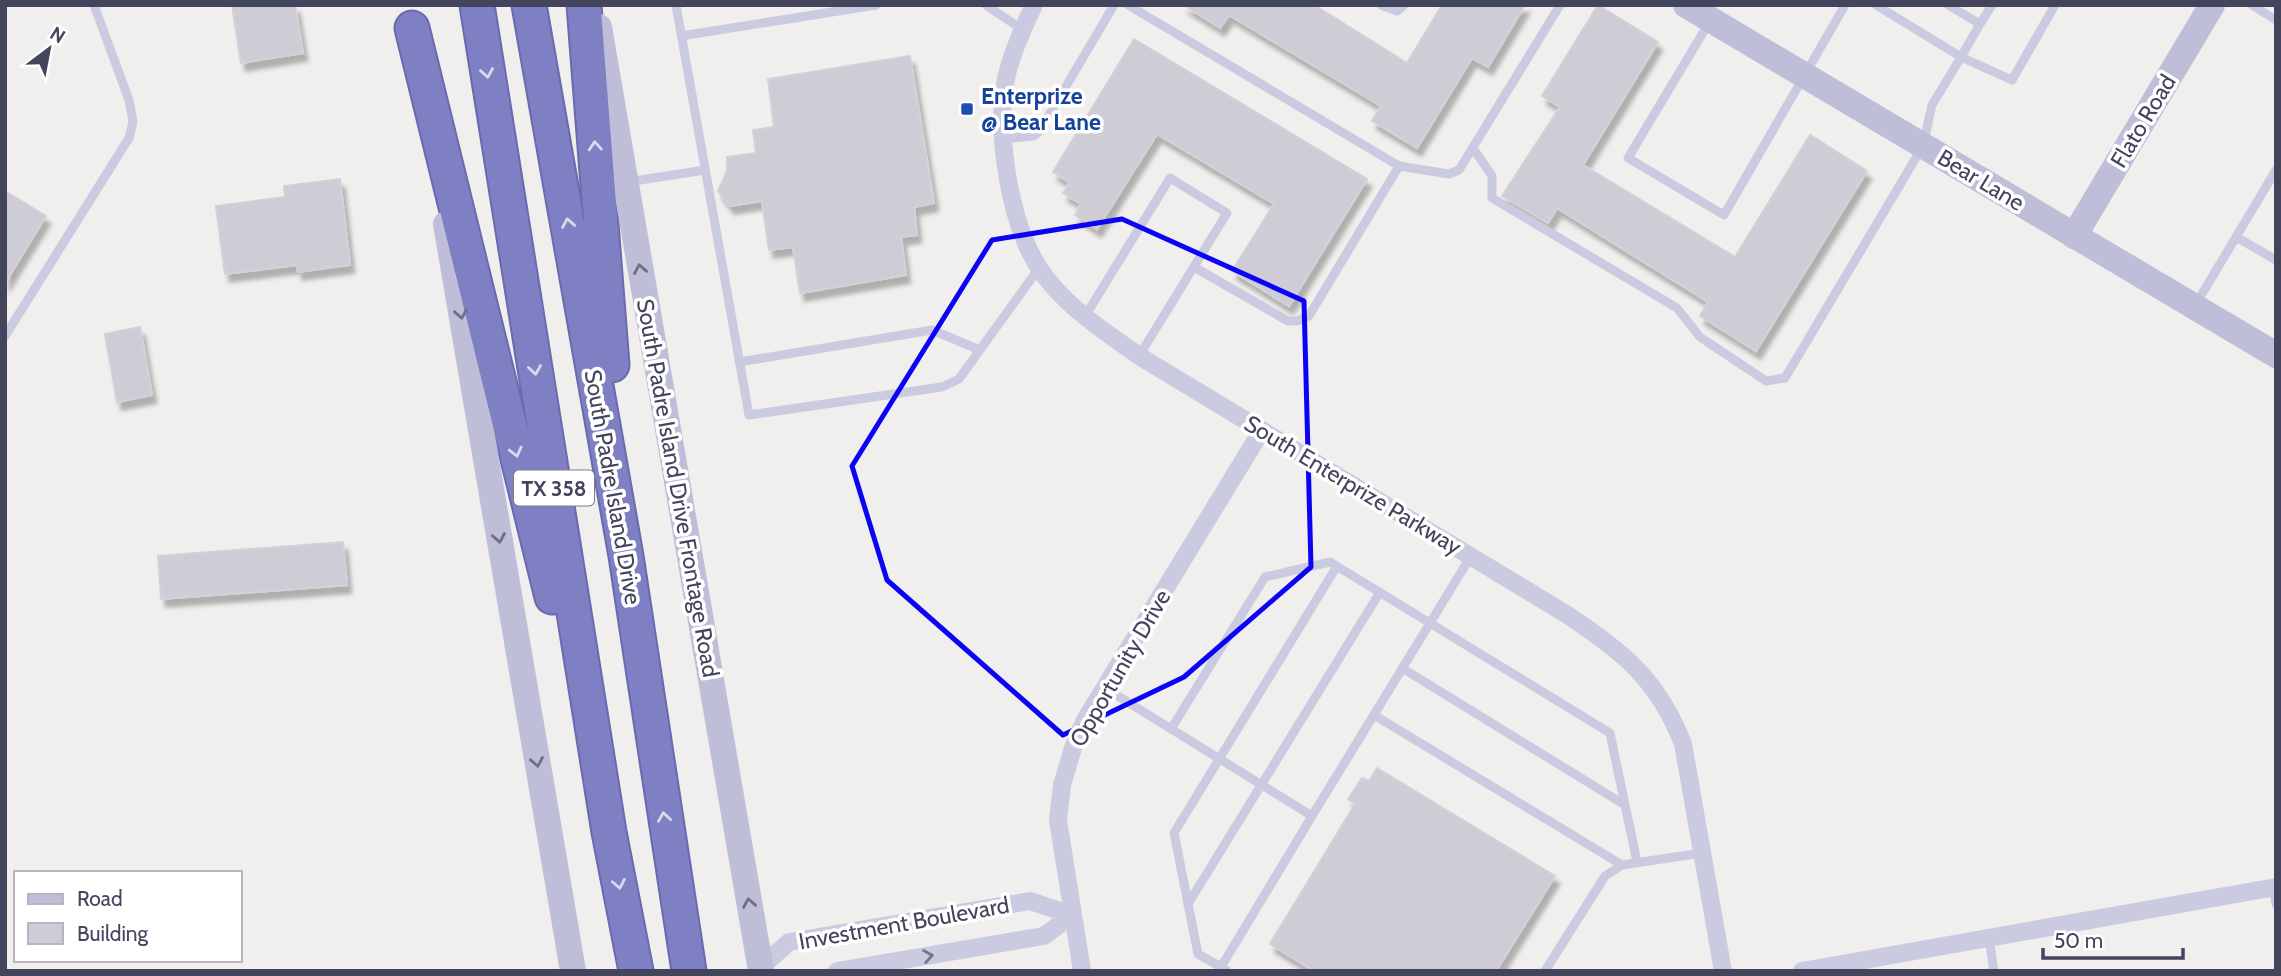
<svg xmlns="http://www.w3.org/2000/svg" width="2281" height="976" viewBox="0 0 2281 976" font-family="Cabin,sans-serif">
<defs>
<filter id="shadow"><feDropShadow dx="4.5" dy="8" stdDeviation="2" flood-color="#0004"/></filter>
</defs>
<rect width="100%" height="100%" fill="#f1efed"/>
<g fill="#cecdd6" stroke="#d2d1da" stroke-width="2" filter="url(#shadow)">
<polygon points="232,5 295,5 303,53 241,63"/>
<polygon points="1184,5 1314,5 1407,63 1442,5 1525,5 1488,67 1472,58 1417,148 1372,121 1381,106 1229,15 1220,28"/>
<polygon points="1598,5 1658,42 1583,165 1735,257 1810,135 1867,171 1756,351 1700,316 1708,302 1557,208 1548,223 1502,196 1560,107 1542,96"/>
<polygon points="1134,39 1367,179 1289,306 1232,271 1274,204 1157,134 1097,229 1075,215 1081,204 1063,193 1070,183 1053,172"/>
<polygon points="910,56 934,203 914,207 917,235 901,237 906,275 800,293 793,247 769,250 762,201 730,206 718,191 727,171 727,157 756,153 753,130 774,127 768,79"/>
<polygon points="340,179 350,265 298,272 297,265 225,274 216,206 285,197 284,186"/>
<polygon points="5,191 46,216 5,283"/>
<polygon points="140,327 152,395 117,402 105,334"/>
<polygon points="343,542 347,585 161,599 158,556"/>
<polygon points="1377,768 1555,876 1496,971 1314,971 1270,944 1355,804 1348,799 1362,778 1369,781"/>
</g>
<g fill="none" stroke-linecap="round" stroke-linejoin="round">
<defs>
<g id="highway">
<polyline points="477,5 609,832 636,971"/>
<polyline points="529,5 626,556 689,971"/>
<polyline points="584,5 612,365"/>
<polyline points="412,28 552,597"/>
</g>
</defs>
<use href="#highway" stroke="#6a6aaf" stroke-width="37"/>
<g stroke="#cacbe0" stroke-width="9">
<polyline points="676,5 749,415 942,387 959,379 1039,268"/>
<polyline points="986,5 1023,30"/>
<polyline points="1128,5 1399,166 1309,316 1297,321 1288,321 1194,267"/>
<polyline points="1381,5 1397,11 1404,5"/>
<polyline points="1876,5 1961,57 1980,24 1948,5"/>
<polyline points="2252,5 2276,20"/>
<polyline points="1710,21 1628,158 1724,215 1845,5"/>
<polyline points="1980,24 1992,5"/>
<polyline points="681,36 876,5"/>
<polyline points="1002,139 1033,136 1039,132 1114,5"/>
<polyline points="1473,148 1492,176 1492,198 1677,308 1700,337 1766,381 1785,378 1923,146 1932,105 1961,57 2012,80 2055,5"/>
<polyline points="1399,166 1449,174 1459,170 1560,5"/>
<polyline points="2276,170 2236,237 2276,260"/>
<polyline points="627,182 705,170"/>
<polyline points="2196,304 2236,237"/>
<polyline points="1084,318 1170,178 1227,213 1139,356"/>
<polyline points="5,336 129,138 133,122 129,100 94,5"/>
<polyline points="739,362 932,330 980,350"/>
<polyline points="1402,668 1625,805"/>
<polyline points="1105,688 1312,816 1221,967 1226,970"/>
<polyline points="1374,715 1622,865"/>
<polyline points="1171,729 1265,577 1330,562 1610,733 1637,862"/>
<polyline points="1312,816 1471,556"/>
<polyline points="2273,888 2276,904"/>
<polyline points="1188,904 1380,592"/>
<polyline points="1989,938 1994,971"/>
<polyline points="1221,971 1221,967 1198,954 1174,833 1337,566"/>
<polyline points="1545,971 1605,876 1622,865 1702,853"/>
</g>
<g stroke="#cacbe0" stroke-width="18">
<path d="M1034,5C1024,26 1014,48 1008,70C994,126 1008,219 1039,268C1064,306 1103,330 1139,356L1566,614C1622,651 1658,679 1683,744L1723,971"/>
<polyline points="760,968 789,942 1030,901 1072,915 1044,936 837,971"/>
<polyline points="1082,971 1058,820 1062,785 1073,748 1085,720 1262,430"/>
<polyline points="1802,971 2276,887"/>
</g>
<g stroke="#bebed9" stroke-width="26">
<polyline points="1686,5 2276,355"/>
<polyline points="599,27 761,971"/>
<polyline points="446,224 573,971"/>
<polyline points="2074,236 2212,5"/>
</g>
<use href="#highway" stroke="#7f7fc3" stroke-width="33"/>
</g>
<defs><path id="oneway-chevron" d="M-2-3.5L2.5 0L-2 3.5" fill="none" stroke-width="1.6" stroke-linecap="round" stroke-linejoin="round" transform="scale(1.75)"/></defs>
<g stroke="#d9d9ed">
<use href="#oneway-chevron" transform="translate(487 73) rotate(81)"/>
<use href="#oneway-chevron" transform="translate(595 146) rotate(-94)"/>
<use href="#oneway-chevron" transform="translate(568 223) rotate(-100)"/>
<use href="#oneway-chevron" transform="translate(535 370) rotate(81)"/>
<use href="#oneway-chevron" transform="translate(516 452) rotate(76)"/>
<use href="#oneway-chevron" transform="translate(664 817) rotate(-98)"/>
<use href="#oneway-chevron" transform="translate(619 884) rotate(79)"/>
</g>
<g stroke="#6e6f88">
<use href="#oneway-chevron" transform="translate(640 269) rotate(-100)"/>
<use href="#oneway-chevron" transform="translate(461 314) rotate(80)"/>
<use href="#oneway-chevron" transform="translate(499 538) rotate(80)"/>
<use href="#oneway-chevron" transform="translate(537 762) rotate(80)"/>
<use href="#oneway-chevron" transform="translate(749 903) rotate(-100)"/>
</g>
<use stroke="#72748b" href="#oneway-chevron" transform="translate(928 956) rotate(-10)"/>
<path fill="none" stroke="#0c03f5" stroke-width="5" stroke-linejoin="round" d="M1122,219L1304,301L1311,567L1184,677L1063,735L887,580L852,466L992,240Z"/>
<rect fill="#1a4fb4" stroke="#fff" stroke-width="2.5" x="960" y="102" width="14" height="14" rx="3.5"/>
<g text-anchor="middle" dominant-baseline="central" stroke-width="7" stroke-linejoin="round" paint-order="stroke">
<rect fill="#fff" stroke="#7b7d8e" stroke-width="2" x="514" y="470.5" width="80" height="35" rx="5"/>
<g font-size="21" font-weight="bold" fill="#43455d">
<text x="554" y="488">TX 358</text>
</g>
<g font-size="23" font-weight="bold" fill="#164399" stroke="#fff" text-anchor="start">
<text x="981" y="96">Enterprize<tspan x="981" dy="26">@ Bear Lane</tspan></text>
</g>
<g font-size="23" fill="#43455d" stroke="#fff">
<text transform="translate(2143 121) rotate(-59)">Flato Road</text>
<text transform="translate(1981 180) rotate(31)">Bear Lane</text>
<text transform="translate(1353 485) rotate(31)">South Enterprize Parkway</text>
<text transform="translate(613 487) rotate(80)">South Padre Island Drive</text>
<text transform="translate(678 488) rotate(80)">South Padre Island Drive Frontage Road</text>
<text transform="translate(1120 668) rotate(-60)">Opportunity Drive</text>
<text transform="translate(904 923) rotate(-10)">Investment Boulevard</text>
</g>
</g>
<rect width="2281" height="976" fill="none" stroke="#43455d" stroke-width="14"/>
<rect x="14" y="871" width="228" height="91" fill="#ffffff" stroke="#b4b5be" stroke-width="2"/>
<rect x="28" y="894" width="35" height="10" fill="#bebed9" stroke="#b4b5be" stroke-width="2"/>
<text x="77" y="906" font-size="21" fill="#43455d">Road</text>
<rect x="28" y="923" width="35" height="21" fill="#cecdd6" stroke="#b4b5be" stroke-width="2"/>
<text x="77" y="941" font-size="21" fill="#43455d">Building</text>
<g transform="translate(49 49) rotate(32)" stroke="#ffffff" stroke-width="5" paint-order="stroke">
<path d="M0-5L12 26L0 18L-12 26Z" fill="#43455d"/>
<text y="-10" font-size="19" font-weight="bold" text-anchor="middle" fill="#43455d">N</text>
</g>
<path d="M2043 948v10h140v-10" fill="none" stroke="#43455d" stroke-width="3.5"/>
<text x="2054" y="948" font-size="21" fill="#43455d" stroke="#ffffff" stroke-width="5" paint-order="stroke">50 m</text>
</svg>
